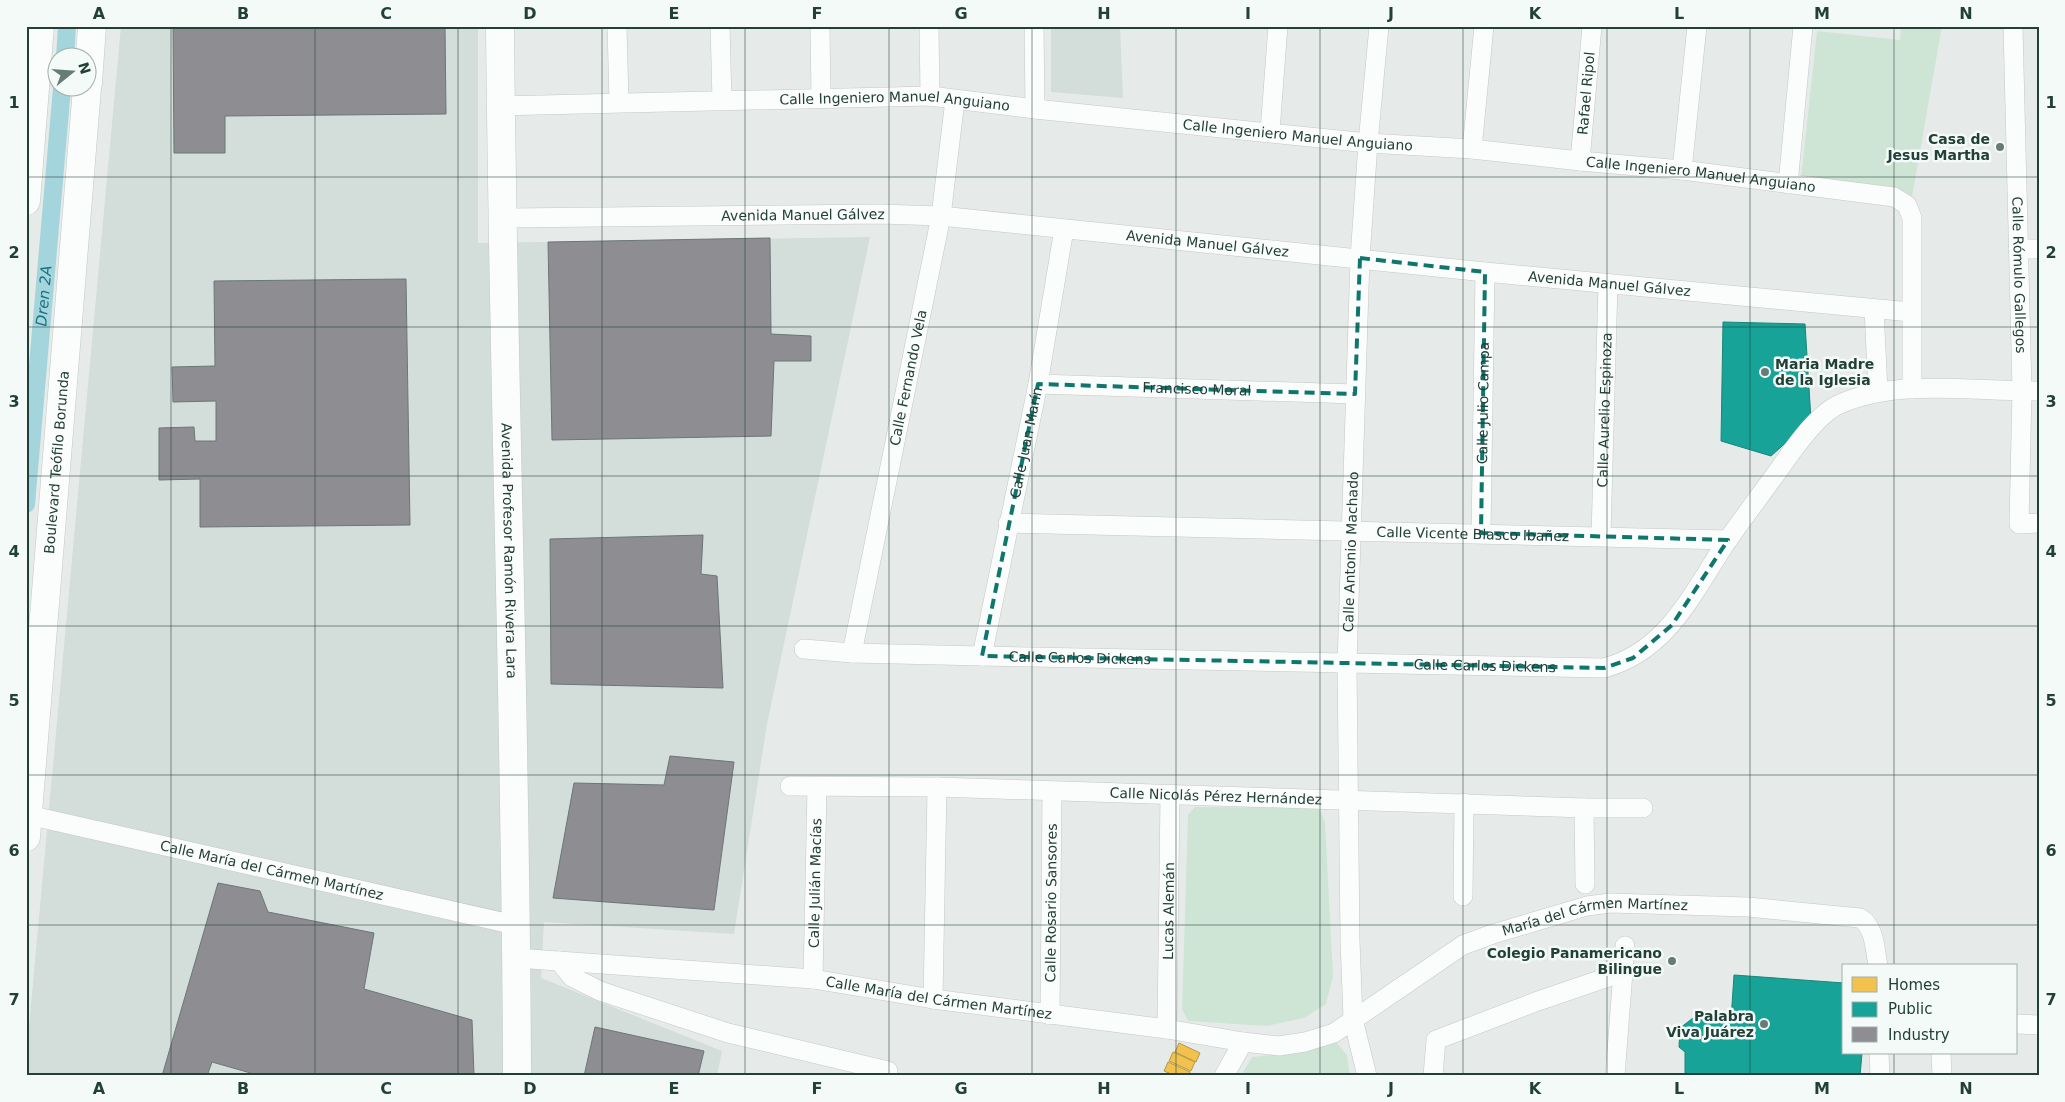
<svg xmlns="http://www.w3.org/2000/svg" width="2065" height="1102" viewBox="0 0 2065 1102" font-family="'DejaVu Sans',sans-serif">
<rect width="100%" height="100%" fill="#e6ebe9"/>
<g fill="#d3ddd9">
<polygon points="121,26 478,26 478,243 870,237 767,724 734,934 544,922 541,978 722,1051 717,1076 26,1076 26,1059"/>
<polygon points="1051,26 1120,26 1123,98 1051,92"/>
</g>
<g fill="#cee5d5">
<polygon points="1901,26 1942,26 1912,197 1801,178 1817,31 1900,40"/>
<polygon points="1195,807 1319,808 1325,822 1333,976 1326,1004 1304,1018 1267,1026 1188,1021 1182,1009 1188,815"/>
<polygon points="1336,1042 1347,1055 1350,1076 1241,1076 1252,1057 1283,1054"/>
</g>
<g fill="#f2c14e" stroke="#b39a47">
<polygon points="1179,1043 1200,1053 1196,1062 1175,1052"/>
<polygon points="1173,1052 1195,1062 1191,1071 1169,1061"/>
<polygon points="1168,1062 1190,1072 1188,1076 1176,1076 1164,1071"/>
</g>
<g fill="#17a398" stroke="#1a857b">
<polygon points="1723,322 1805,324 1811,420 1771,456 1721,441"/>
<polygon points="1734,975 1844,983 1844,1053 1862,1053 1860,1076 1685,1076 1685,1052 1679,1047 1680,1028 1693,1018 1731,1020"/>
</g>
<g fill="#8d8d92" stroke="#6d7677">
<polygon points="173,26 445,26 446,114 225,116 225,153 174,153"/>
<polygon points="770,238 771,334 811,336 811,361 774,361 771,436 552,440 548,242"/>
<polygon points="406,279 410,525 200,527 200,479 159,480 159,428 194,427 195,441 216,441 216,401 173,402 172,367 215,366 214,281"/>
<polygon points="703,535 701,574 717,576 723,688 551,684 550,539"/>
<polygon points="670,756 734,762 714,910 553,898 574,783 664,785"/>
<polygon points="218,883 260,891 268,912 374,933 364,989 472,1020 474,1076 261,1076 212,1062 207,1076 162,1076"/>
<polygon points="595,1027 704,1051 698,1076 584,1076"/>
</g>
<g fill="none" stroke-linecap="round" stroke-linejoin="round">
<g stroke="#a4d5dc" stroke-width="18">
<polyline points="65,58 67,26"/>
<path id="s1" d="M26,504L62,88"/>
</g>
<defs>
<g id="street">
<polyline points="617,26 619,102"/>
<polyline points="720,26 722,100"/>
<polyline points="820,26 821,98"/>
<polyline points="929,26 930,96"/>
<polyline points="1034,26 1035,109"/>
<path id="s2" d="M2013,26L2022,391L2019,524L2039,523"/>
<path id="s3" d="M500,106L930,96L1035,109L1368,143L1472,149L1580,161L1682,170L1894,197L1907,205L1912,218V389"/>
<polyline points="1270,131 1278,26"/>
<polyline points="1472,149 1484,26"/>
<path id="s4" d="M1580,161L1592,26"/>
<polyline points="1682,170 1697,26"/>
<polyline points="1788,184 1803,26"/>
<path id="s5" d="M501,218L880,214L941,216L1485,272L1911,312"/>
<polyline points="2018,249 2039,249"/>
<polyline points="1874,309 1878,391"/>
<path id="s6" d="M1038,384L1355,394"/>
<path id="s7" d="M1008,523L1728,540"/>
<path id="s8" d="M1481,533L1485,272"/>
<path id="s9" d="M1601,536L1608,284"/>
<path id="s10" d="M804,649L852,653L982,656L1604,668C1668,651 1693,592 1727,541C1746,514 1766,488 1785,461C1797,444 1820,412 1840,404C1900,378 1974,392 2039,391"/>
<path id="s11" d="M852,653L941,216L955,100"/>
<path id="s12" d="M982,656L1038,384L1064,229"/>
<path id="s13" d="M790,786L937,787L1584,808H1643"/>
<polyline points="1584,808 1585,884"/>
<path id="s14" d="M28,815L515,925"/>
<polyline points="1463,896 1464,803"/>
<path id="s15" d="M516,958L813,979L933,999L1167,1029L1243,1042L1279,1046L1305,1042L1334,1033L1463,945L1493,934L1587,906L1610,903L1748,907L1860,918C1875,927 1875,950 1878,966"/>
<polyline points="559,961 572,977 600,991 728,1033 888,1071"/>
<path id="s16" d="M813,979L817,787"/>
<polyline points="933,999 937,787"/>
<path id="s17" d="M1050,1015L1052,791"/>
<polyline points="2016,1024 2039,1025"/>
<path id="s18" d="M1167,1029L1170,795"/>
<polyline points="1879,1053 1880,1076"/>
<polyline points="1941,1053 1942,1076"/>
<polyline points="1224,1076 1243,1042"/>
<path id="s19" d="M1367,1076L1353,1019L1350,940L1347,664L1360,258L1368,143L1379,26"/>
<polyline points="1433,1076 1436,1040 1538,1001 1623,972"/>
<polyline points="1615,1076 1625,946"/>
</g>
<g id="secondary">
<path id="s20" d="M500,26C503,376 516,726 517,1076"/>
<polyline points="88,83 92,26"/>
<polyline points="26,201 40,26"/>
<path id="s21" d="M26,837L87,88"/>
</g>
</defs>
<use href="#street" stroke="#c3c8c6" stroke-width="20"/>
<use href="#secondary" stroke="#c1c9c6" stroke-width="29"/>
<use href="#street" stroke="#fbfcfc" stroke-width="19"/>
<use href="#secondary" stroke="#fbfcfc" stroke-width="28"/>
</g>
<path fill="none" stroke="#0f766e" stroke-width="4" stroke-dasharray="10 6" stroke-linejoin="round" d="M1360,258L1485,272L1481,533L1728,540L1672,625L1633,658L1604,668L982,656L1038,384L1355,394Z"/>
<path fill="none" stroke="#214038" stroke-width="1" stroke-opacity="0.55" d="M171,26V1076M315,26V1076M458,26V1076M602,26V1076M745,26V1076M889,26V1076M1032,26V1076M1176,26V1076M1320,26V1076M1463,26V1076M1607,26V1076M1750,26V1076M1894,26V966M26,177H2039M26,327H2039M26,476H2039M26,626H2039M26,775H2039M26,925H2039M1894,1053V1076"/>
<g fill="#667c76" stroke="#f4faf7" stroke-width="2">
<circle cx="2000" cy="147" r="5"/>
<circle cx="1765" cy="372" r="5"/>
<circle cx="1672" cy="961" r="5"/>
<circle cx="1764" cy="1024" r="5"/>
</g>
<g text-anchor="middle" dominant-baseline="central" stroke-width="5" stroke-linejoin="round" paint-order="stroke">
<g font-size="14" fill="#214038" stroke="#f4faf7">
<text stroke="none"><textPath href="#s4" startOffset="68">Rafael Ripol</textPath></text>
<text stroke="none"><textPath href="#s3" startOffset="395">Calle Ingeniero Manuel Anguiano</textPath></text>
<text stroke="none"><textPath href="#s3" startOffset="800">Calle Ingeniero Manuel Anguiano</textPath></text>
<text stroke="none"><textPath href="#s3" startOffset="1205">Calle Ingeniero Manuel Anguiano</textPath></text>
<text stroke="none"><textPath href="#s5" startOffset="302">Avenida Manuel Gálvez</textPath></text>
<text stroke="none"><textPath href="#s5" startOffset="708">Avenida Manuel Gálvez</textPath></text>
<text stroke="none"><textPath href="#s2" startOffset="249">Calle Rómulo Gallegos</textPath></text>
<text stroke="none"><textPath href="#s5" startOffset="1112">Avenida Manuel Gálvez</textPath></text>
<text stroke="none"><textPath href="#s11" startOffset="281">Calle Fernando Vela</textPath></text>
<text stroke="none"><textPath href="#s6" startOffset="159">Francisco Moral</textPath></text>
<text stroke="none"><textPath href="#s8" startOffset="130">Calle Julio Campa</textPath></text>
<text stroke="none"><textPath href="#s9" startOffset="126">Calle Aurelio Espinoza</textPath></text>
<text stroke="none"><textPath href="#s12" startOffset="218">Calle Juan Marín</textPath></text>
<text stroke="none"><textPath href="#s21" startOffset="376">Boulevard Teófilo Borunda</textPath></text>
<text stroke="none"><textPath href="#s7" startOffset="465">Calle Vicente Blasco Ibañez</textPath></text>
<text stroke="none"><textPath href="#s20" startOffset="525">Avenida Profesor Ramón Rivera Lara</textPath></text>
<text stroke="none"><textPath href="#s19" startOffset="526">Calle Antonio Machado</textPath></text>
<text stroke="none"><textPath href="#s10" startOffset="276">Calle Carlos Dickens</textPath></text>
<text stroke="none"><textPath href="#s10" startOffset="681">Calle Carlos Dickens</textPath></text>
<text stroke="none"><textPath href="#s13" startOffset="426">Calle Nicolás Pérez Hernández</textPath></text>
<text stroke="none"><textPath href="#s14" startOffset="250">Calle María del Cármen Martínez</textPath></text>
<text stroke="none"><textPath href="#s16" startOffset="96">Calle Julián Macías</textPath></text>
<text stroke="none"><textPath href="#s17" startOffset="112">Calle Rosario Sansores</textPath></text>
<text stroke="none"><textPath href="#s18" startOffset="118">Lucas Alemán</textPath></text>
<text stroke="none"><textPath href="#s15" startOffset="1118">María del Cármen Martínez</textPath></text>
<text stroke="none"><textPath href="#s15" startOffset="425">Calle María del Cármen Martínez</textPath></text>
</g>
<g font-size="14" font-weight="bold" fill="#214038" stroke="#f4faf7" text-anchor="end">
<text x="1990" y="139">Casa de<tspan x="1990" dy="16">Jesus Martha</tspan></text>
<text x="1775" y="364" text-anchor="start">Maria Madre<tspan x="1775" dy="16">de la Iglesia</tspan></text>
<text x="1662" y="953">Colegio Panamericano<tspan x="1662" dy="16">Bilingue</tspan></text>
<text x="1754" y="1016">Palabra<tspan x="1754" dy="16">Viva Juárez</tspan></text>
</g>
<g font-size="15" font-style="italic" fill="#167081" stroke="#f4faf7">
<text stroke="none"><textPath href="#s1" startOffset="209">Dren 2A</textPath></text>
</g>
</g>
<rect width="2065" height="1102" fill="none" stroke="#f4faf7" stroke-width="55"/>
<rect x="1842" y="964" width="175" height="90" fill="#f4faf7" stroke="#a0b0ab"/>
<rect x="1852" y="977" width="25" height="15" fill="#f2c14e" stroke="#a0b0ab"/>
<text x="1888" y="990" font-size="15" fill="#214038">Homes</text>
<rect x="1852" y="1002" width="25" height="15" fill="#17a398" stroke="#a0b0ab"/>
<text x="1888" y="1014" font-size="15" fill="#214038">Public</text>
<rect x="1852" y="1027" width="25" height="15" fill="#8d8d92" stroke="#a0b0ab"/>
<text x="1888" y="1040" font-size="15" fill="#214038">Industry</text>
<g transform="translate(72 72) rotate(73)"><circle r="24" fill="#f4faf7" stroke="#a0b0ab"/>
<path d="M0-4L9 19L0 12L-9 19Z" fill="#667c76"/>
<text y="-8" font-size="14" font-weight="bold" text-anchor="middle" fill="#214038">N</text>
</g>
<rect x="28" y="28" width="2010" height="1046" fill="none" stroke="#214038" stroke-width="2"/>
<g font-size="16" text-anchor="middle" font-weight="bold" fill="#214038">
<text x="99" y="19">A</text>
<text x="243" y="19">B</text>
<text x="386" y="19">C</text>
<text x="530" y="19">D</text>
<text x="674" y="19">E</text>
<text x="817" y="19">F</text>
<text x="961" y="19">G</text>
<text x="1104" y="19">H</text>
<text x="1248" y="19">I</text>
<text x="1391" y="19">J</text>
<text x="1535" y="19">K</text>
<text x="1679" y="19">L</text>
<text x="1822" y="19">M</text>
<text x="1966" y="19">N</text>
<text x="14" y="108">1</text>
<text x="2051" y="108">1</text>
<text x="14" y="258">2</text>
<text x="2051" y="258">2</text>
<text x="14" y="407">3</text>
<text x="2051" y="407">3</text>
<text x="14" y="557">4</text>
<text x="2051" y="557">4</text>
<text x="14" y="706">5</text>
<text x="2051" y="706">5</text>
<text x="14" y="856">6</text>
<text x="2051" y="856">6</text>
<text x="14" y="1005">7</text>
<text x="2051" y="1005">7</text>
<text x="99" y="1094">A</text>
<text x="243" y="1094">B</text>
<text x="386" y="1094">C</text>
<text x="530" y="1094">D</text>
<text x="674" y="1094">E</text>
<text x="817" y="1094">F</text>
<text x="961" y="1094">G</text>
<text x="1104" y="1094">H</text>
<text x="1248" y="1094">I</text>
<text x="1391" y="1094">J</text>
<text x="1535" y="1094">K</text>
<text x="1679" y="1094">L</text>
<text x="1822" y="1094">M</text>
<text x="1966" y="1094">N</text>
</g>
</svg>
